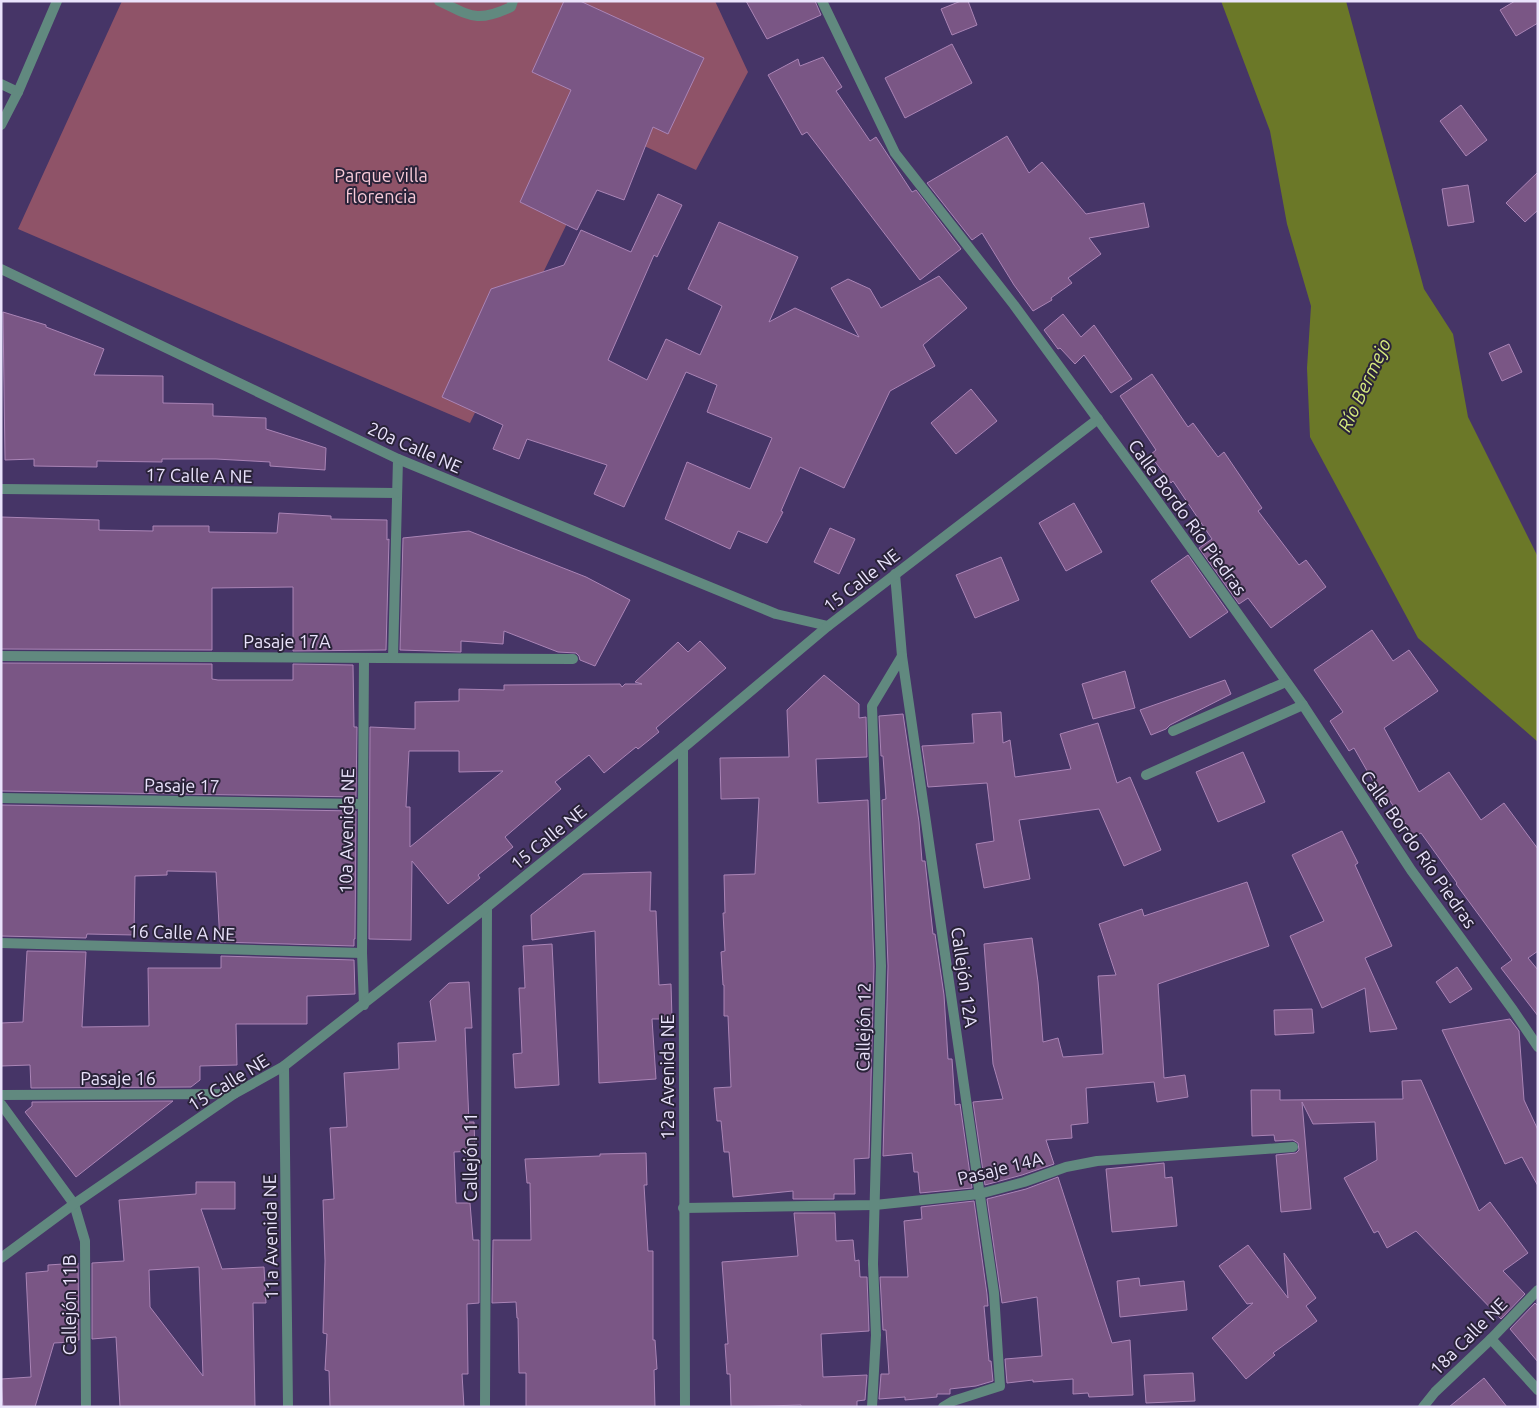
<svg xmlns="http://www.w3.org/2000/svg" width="1539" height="1408" viewBox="0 0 1539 1408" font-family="Ubuntu,sans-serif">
<rect width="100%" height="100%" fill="#463567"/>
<polygon fill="#8f5368" points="122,1 715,1 748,72 696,170 612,131 470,423 18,229"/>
<polygon fill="#6b7828" points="1221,1 1346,1 1424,289 1453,334 1468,417 1538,557 1538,742 1418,638 1310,437 1307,368 1311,306 1287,224 1270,131"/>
<g fill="#7a5685" stroke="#aa84b6" fill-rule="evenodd">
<polygon points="564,1 580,1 704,58 668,134 653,127 624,200 597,190 577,230 520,202 571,90 532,72"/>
<polygon points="746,1 815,1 821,15 767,39"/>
<polygon points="961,1 968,1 977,25 952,35 941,9"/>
<polygon points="1515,1 1538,1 1538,23 1516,36 1500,10"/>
<polygon points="952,44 972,83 905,118 885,78"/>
<polygon points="823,57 842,87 836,91 870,141 876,137 912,192 916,190 961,249 920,280 807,132 802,135 768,75 798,59 800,66"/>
<polygon points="1461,105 1487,140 1466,156 1440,121"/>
<polygon points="1007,136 1029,173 1042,162 1086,214 1144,203 1149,227 1089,238 1101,254 1068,278 1072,283 1051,298 1052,300 1033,311 1014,285 982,233 972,240 927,183"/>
<polygon points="1538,172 1538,210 1525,222 1506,203"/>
<polygon points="1468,185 1474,222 1448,226 1442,189"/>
<polygon points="658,194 682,205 657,257 654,255 608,360 647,380 666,339 700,355 722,306 688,289 719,222 798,257 769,322 795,308 859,337 831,288 848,279 870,289 881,308 939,276 967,308 923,345 935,366 890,391 844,488 800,467 781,511 783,512 767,543 738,531 730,549 665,519 687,462 750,489 772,438 707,412 717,385 686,372 624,507 594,494 607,465 527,439 519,459 493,449 503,425 442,397 491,289 564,265 581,230 631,252"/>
<polygon points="3,312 46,325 46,327 104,349 94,375 163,376 163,403 213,404 213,416 266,418 266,429 326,448 325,470 270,466 270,462 216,459 162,459 162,462 97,461 97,467 34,466 34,459 5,460"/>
<polygon points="1063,314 1081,337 1094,325 1132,379 1111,393 1084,355 1075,364 1060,348 1058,349 1044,330"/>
<polygon points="1509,344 1522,372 1502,381 1489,353"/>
<polygon points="1152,374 1188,427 1193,423 1218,457 1224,452 1262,508 1258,511 1299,565 1306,560 1326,587 1271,628 1248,598 1239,604 1199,548 1212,539 1173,481 1171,483 1150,455 1156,450 1120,396"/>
<polygon points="971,389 997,421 956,454 931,423"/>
<polygon points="1074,503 1102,552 1066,571 1039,523"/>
<polygon points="279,513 331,516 331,519 387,520 387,540 389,539 386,650 293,651 293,587 212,588 212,650 1,649 1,517 99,520 99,530 153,531 153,526 209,526 209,532 277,533"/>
<polygon points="830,528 855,539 839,574 814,562"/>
<polygon points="469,531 586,577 630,600 595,666 580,660 579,656 576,653 558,652 504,631 503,644 461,641 461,652 400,650 403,538"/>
<polygon points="1188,555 1228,612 1190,638 1151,581"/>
<polygon points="1001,557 1019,600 975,618 956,575"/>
<polygon points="1372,630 1393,661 1409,650 1438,691 1384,728 1419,792 1449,772 1481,820 1504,803 1538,849 1538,951 1528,958 1538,970 1538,1016 1501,968 1512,960 1456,884 1457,883 1421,833 1414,837 1386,795 1382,797 1354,748 1349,751 1330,721 1343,712 1314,670"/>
<path d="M700,641L726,668L656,728L659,732L638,749L636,747L604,773L589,755L555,782L561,789L505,837L513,847L478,875L480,878L448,904L412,861L411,940L369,939L370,727L415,729V702L459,701V689L504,690V685L620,684L622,687L625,684H642L635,682L678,642L688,652ZM409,751H459V772L503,771L410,847V807H406Z"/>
<polygon points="1,663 212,664 212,679 218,680 293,680 293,664 353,665 354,727 357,727 356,797 1,791"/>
<polygon points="1125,671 1135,708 1093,719 1082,684"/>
<polygon points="824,675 859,704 859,718 866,717 867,757 816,759 818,803 868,800 874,966 869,1158 854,1159 855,1194 834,1194 834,1199 793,1199 793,1191 733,1197 729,1152 724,1152 721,1121 717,1121 714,1088 731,1087 728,1016 724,1016 724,985 723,985 721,952 725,951 723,913 725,913 724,875 755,874 759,798 721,799 720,758 789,757 787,710"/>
<polygon points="1225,680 1231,694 1170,725 1166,729 1151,735 1140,710"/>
<polygon points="1001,712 1003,743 1010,740 1015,777 1071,769 1060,734 1098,723 1117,783 1130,777 1161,850 1124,866 1099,809 1019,820 1030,879 984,888 976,844 994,841 987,783 928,787 922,746 974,743 972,714"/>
<polygon points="903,714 919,822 922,861 925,861 933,934 935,934 944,995 948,1059 952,1059 955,1105 960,1104 972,1188 920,1193 918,1172 914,1172 912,1153 883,1156 888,966 882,800 886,799 883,756 881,756 879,716"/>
<polygon points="1243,752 1265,802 1218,822 1196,772"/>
<polygon points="1,805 356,811 355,939 354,939 354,946 220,942 216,872 167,871 167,875 135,876 134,935 87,934 86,938 1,936"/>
<polygon points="1342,831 1358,863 1355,865 1392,946 1365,958 1397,1029 1370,1032 1365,988 1322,1008 1290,936 1324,921 1292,855"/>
<polygon points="651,872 650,911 656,911 659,985 671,984 672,1019 652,1019 656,1079 599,1083 595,931 532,940 531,915 583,874"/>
<polygon points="1247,882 1269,946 1158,984 1164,1078 1185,1075 1188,1097 1157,1102 1154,1082 1086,1088 1088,1123 1071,1125 1072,1138 1046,1140 1054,1164 1022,1175 985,1185 973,1102 1003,1099 993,1064 984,944 1032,938 1038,982 1043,1042 1058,1038 1063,1057 1103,1054 1098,976 1116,975 1099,924 1142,909 1144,916"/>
<polygon points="552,944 559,1085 515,1088 513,1054 522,1053 519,988 525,988 523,946"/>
<polygon points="27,951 86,952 82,1027 149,1026 148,968 221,968 221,956 354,960 355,994 307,996 307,1024 236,1024 237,1065 200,1066 200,1080 191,1087 31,1088 30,1065 1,1066 1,1023 23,1022"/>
<polygon points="1457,967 1472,989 1450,1003 1436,982"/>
<polygon points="469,982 472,1028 465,1028 469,1122 474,1122 475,1151 454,1152 456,1203 470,1203 473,1240 479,1240 479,1303 467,1304 468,1374 462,1374 464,1407 330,1407 329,1371 325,1370 327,1334 323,1333 325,1261 323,1200 334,1199 330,1128 347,1127 344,1073 399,1069 398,1043 436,1041 430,1001 449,983"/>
<polygon points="1312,1009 1314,1033 1275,1035 1274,1010"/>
<polygon points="1510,1019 1519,1031 1524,1100 1538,1130 1538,1186 1522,1157 1505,1164 1442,1030"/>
<polygon points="1421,1080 1479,1211 1490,1202 1528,1253 1503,1271 1525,1294 1501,1319 1416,1231 1387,1248 1378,1231 1374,1233 1344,1178 1377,1160 1375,1122 1313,1124 1302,1102 1311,1209 1281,1212 1276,1155 1296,1153 1299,1150 1298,1143 1293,1140 1275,1141 1274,1135 1252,1136 1251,1090 1280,1090 1280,1100 1403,1099 1402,1081"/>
<polygon points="173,1101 76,1177 25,1112 32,1106 32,1102"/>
<polygon points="646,1153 647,1185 644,1185 648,1251 653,1251 653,1340 655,1340 657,1369 654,1370 655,1407 526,1407 526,1373 519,1373 518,1318 517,1318 516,1302 492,1303 493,1240 531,1240 530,1183 527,1183 525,1159 600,1156 600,1154"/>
<polygon points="1164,1163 1165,1178 1172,1177 1177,1226 1112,1232 1106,1169"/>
<polygon points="1058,1177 1112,1343 1130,1340 1133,1395 1089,1397 1088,1393 1073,1394 1073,1379 1033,1382 1033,1380 1007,1383 1005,1359 1042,1356 1037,1297 1002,1303 987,1199 1026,1189"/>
<path d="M196,1182H235V1209H201L222,1269L264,1267L266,1303H253L255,1407H120L116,1337L92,1339V1263L124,1261L119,1200L196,1194ZM199,1267L203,1376L150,1307L149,1270Z"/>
<polygon points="974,1201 987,1294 988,1306 984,1306 989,1361 991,1361 993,1381 976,1386 950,1389 950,1394 937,1394 937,1397 905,1400 905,1397 879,1399 881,1374 889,1374 886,1330 883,1330 880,1277 908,1277 904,1221 922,1219 921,1207"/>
<polygon points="794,1213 835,1213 836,1241 853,1240 855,1261 859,1260 860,1277 867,1277 869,1331 821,1334 823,1377 867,1375 865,1400 857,1401 857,1407 801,1407 801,1405 731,1407 730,1374 727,1374 725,1344 728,1344 722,1262 798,1256"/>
<polygon points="1248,1245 1288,1298 1284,1253 1316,1298 1306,1306 1317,1321 1273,1353 1275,1355 1246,1379 1212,1338 1253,1303 1247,1304 1219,1266"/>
<polygon points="78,1263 79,1340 73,1340 73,1342 54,1343 35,1407 3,1407 1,1379 31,1377 26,1273 48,1271 48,1265"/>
<polygon points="1139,1278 1140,1286 1184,1281 1187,1310 1120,1317 1117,1281"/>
<polygon points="1535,1303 1538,1306 1538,1362 1510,1329"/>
<polygon points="1193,1373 1195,1401 1146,1403 1144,1375"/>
<polygon points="1484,1378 1507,1407 1449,1407"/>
</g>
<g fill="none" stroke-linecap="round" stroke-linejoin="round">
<g stroke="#61897f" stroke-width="10">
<path d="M439,1C471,16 476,23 511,7L513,1"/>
<polyline points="822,1 895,153 1014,305 1146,485 1303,705 1411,870 1513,1010 1538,1047"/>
<polyline points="1,84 18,92"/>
<polyline points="895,574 902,656 994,1293 1000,1386 953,1401 943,1407"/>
<polyline points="1,656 573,659"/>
<polyline points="393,658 398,459"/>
<polyline points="1173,731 1286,682"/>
<polyline points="1146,775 1303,705"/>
<polyline points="1,798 363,804"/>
<polyline points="1,1095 234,1094"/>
<polyline points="74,1204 85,1241 86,1407"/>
<polyline points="683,1208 875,1205 979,1194 1024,1182 1066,1167 1097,1161 1293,1147"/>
<polyline points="485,1407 487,907"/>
<polyline points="872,1407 876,1335 873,1264 881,966 872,706 902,656"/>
</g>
<g stroke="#61897f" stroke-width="10">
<polyline points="1,125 18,92 57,1"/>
<polyline points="1,269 398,459 776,614 828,626"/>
<polyline points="1,489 397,493"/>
<polyline points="683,748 685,1407"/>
<polyline points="1,943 362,953"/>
<polyline points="364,1005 362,953 364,658"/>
<polyline points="284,1066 288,1407"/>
<polyline points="1,1104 74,1204"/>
<polyline points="1,1258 74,1204 234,1094 284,1066 487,907 683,748 828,626 1098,419"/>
<polyline points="1491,1339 1538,1390"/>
<polyline points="1423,1407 1435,1392 1491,1339 1538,1290"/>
</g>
</g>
<g text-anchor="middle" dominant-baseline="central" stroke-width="4" stroke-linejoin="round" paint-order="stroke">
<g font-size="18" fill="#f7cad8" stroke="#2a2339">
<text x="381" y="175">Parque villa<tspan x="381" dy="21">florencia</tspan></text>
</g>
<g font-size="18" fill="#eae3fc" stroke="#2a2339">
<text transform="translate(415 447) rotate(24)">20a Calle NE</text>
<text transform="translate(199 475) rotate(1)">17 Calle A NE</text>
<text transform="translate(1188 517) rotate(54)">Calle Bordo Río Piedras</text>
<text transform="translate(861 580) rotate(-38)">15 Calle NE</text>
<text x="287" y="641">Pasaje 17A</text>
<text transform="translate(182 785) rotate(1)">Pasaje 17</text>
<text transform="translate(346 831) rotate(-89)">10a Avenida NE</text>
<text transform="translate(548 837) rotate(-39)">15 Calle NE</text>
<text transform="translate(1419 849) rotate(55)">Calle Bordo Río Piedras</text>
<text transform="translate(182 932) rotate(2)">16 Calle A NE</text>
<text transform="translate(965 977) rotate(82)">Callejón 12A</text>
<text transform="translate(863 1027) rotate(-89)">Callejón 12</text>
<text transform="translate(667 1077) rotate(-90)">12a Avenida NE</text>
<text x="118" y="1078">Pasaje 16</text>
<text transform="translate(228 1082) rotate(-32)">15 Calle NE</text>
<text transform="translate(470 1157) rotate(-90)">Callejón 11</text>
<text transform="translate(1000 1168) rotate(-14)">Pasaje 14A</text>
<text transform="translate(270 1237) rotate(-91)">11a Avenida NE</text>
<text transform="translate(69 1305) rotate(-90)">Callejón 11B</text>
<text transform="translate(1468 1336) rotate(-45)">18a Calle NE</text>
</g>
<g font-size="19" font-style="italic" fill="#d6ea7f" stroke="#2a2339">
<text transform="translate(1364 385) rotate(-65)">Río Bermejo</text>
</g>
</g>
<rect width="1539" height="1408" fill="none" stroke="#eae3fc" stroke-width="5"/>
</svg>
